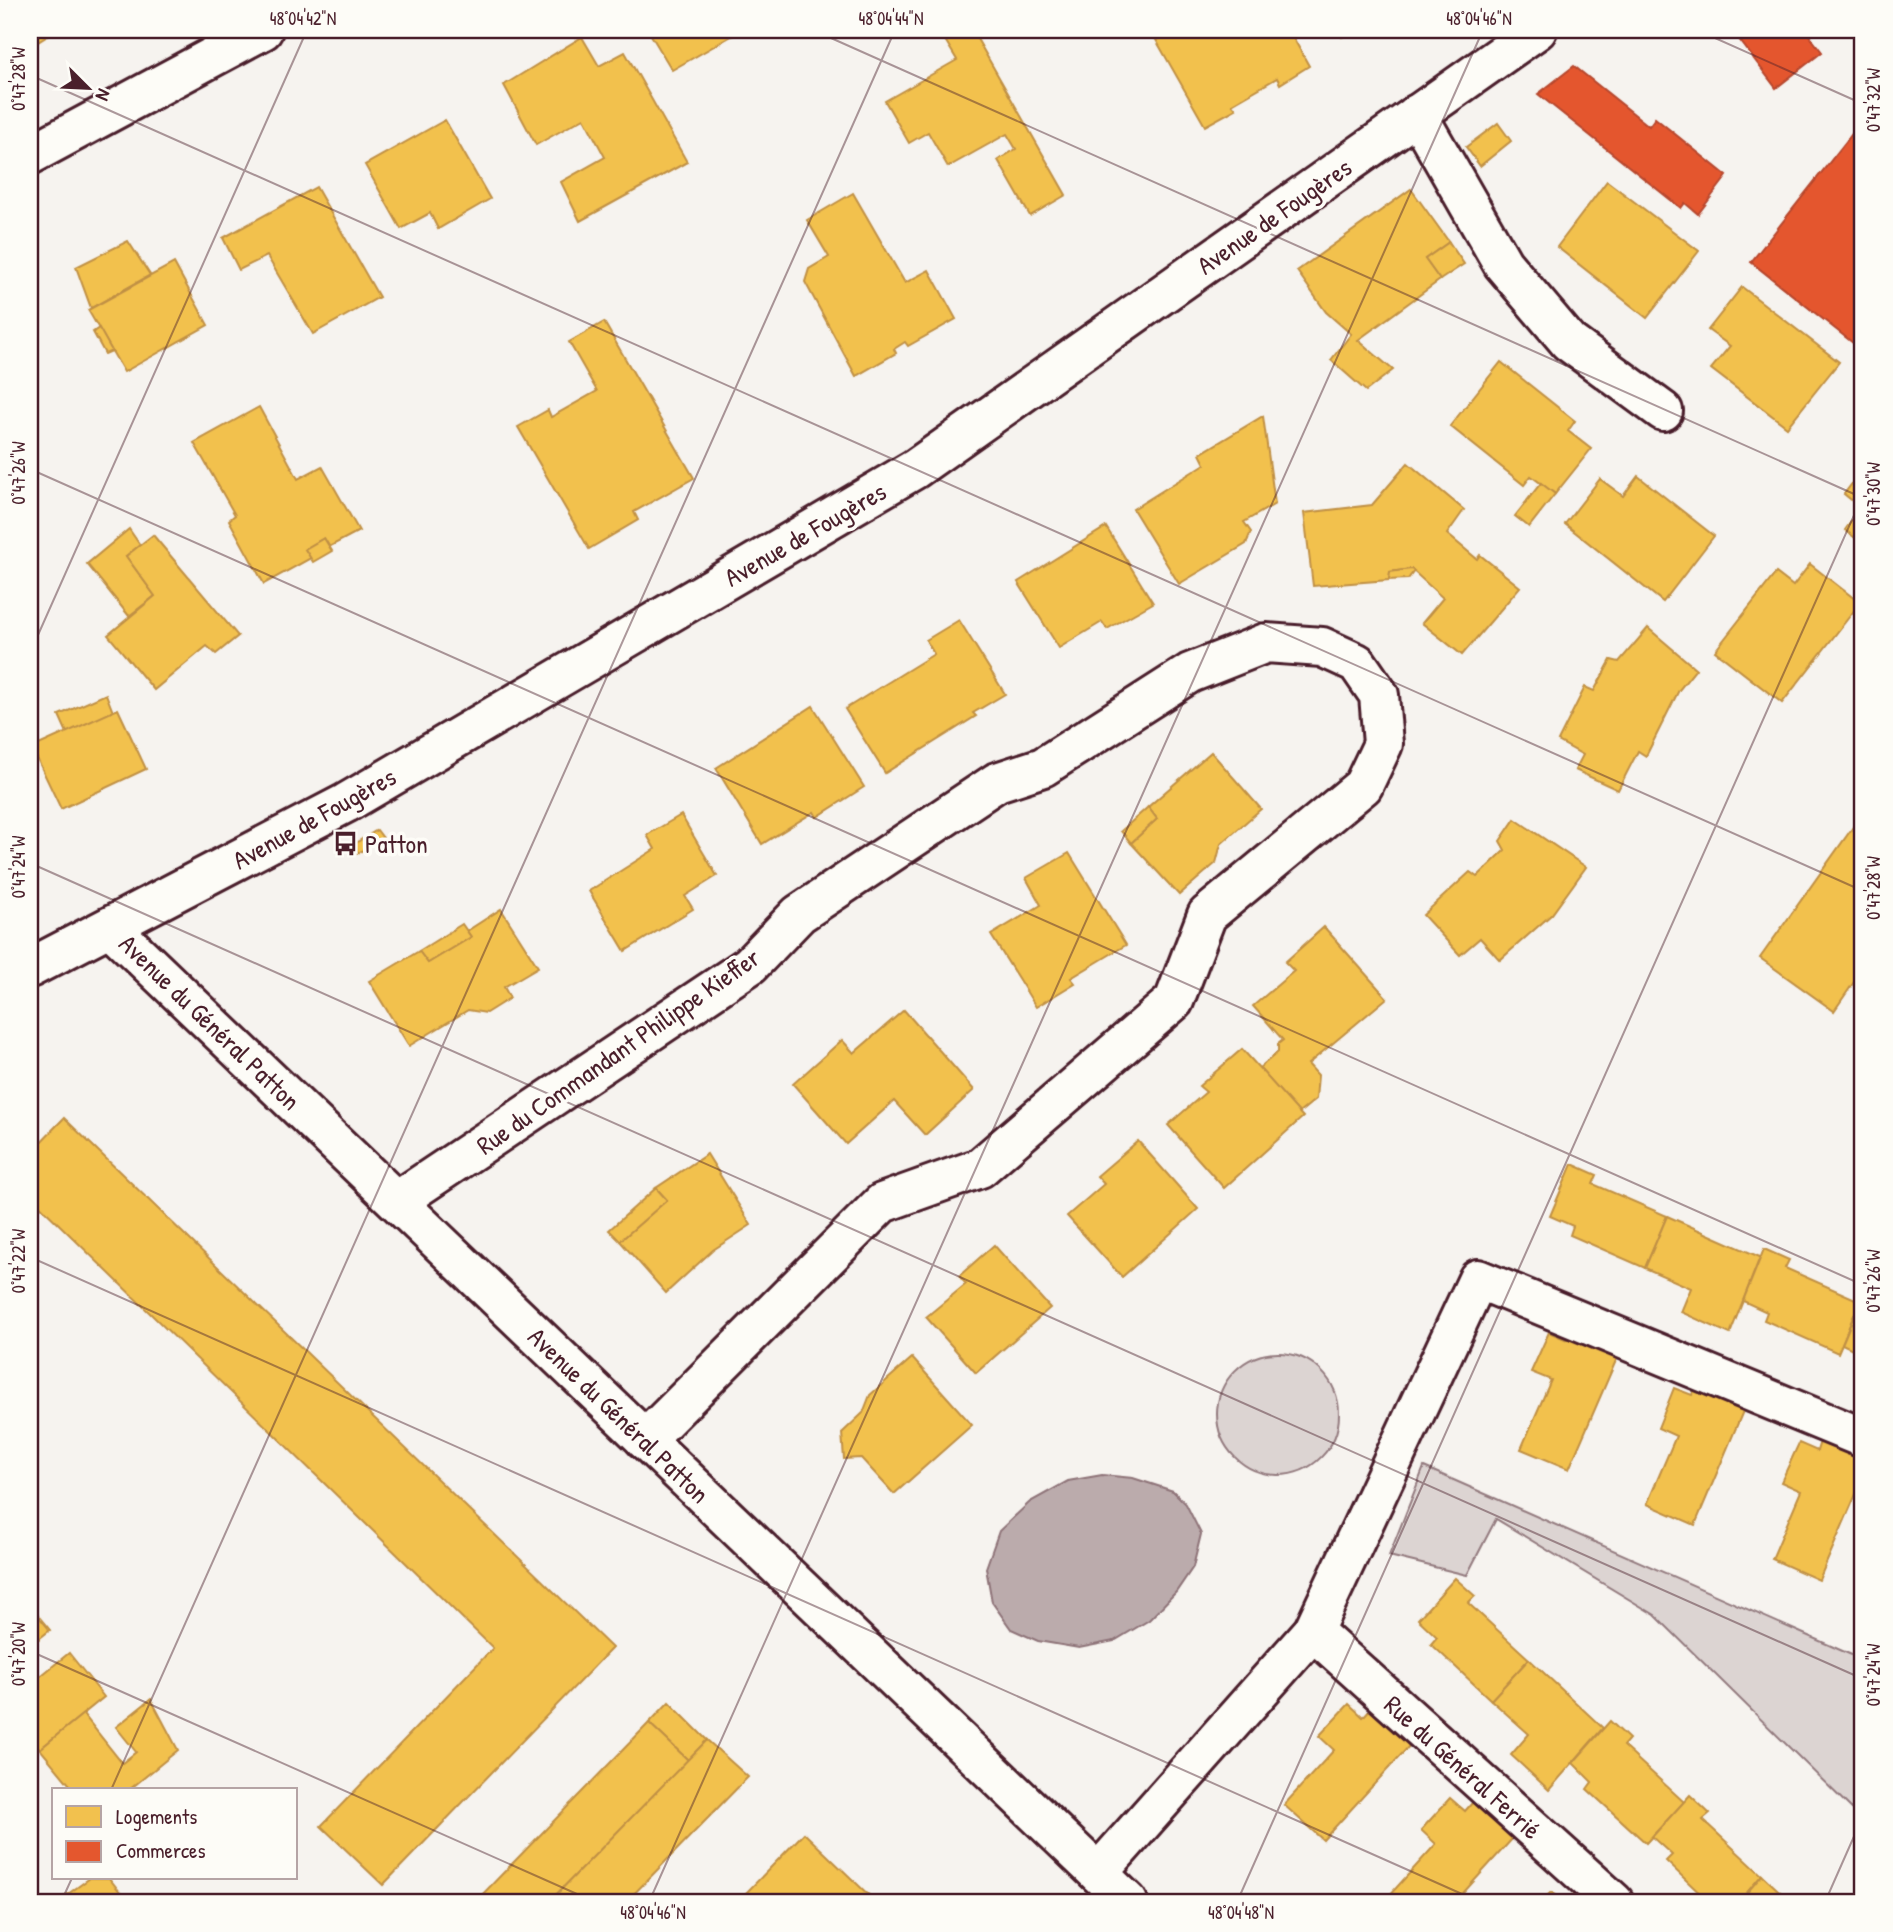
<svg xmlns="http://www.w3.org/2000/svg" width="1893" height="1932" viewBox="0 0 1893 1932" font-family="'Patrick Hand',sans-serif">
<rect width="100%" height="100%" fill="#f6f3ef"/>
<filter id="ink" filterUnits="userSpaceOnUse"><feTurbulence type="fractalNoise" baseFrequency=".0143" numOctaves="2"/><feDisplacementMap in="SourceGraphic" scale="14" xChannelSelector="R" yChannelSelector="G"/><feConvolveMatrix kernelMatrix="1 2 1 2 8 2 1 2 1" color-interpolation-filters="sRGB"/></filter>
<g filter="url(#ink)">
<g fill="#dcd4d2" stroke="#937a7e" stroke-width="2">
<circle cx="1278" cy="1414" r="61"/>
<polygon points="1424,1467 1863,1660 1863,1820 1655,1615 1496,1519 1467,1575 1389,1556"/>
</g>
<polygon fill="#bbabac" stroke="#8e7378" stroke-width="2" points="1102,1475 1133,1478 1173,1491 1186,1504 1201,1534 1193,1567 1176,1592 1149,1620 1114,1641 1079,1648 1038,1641 1011,1629 992,1602 986,1568 999,1531 1030,1502 1068,1481"/>
<g fill="#f2c14e" stroke="#c09044" stroke-width="2">
<polygon points="30,30 57,30 30,47"/>
<polygon points="648,30 742,30 672,70"/>
<polygon points="953,30 972,30 1066,195 1030,216 998,160 1016,149 1007,134 948,167 928,132 909,143 885,101 957,60 942,35"/>
<polygon points="1174,30 1190,30 1194,37 1207,30 1289,30 1309,66 1280,84 1277,78 1232,104 1236,109 1205,126 1156,40"/>
<polygon points="1338,30 1354,30 1342,37"/>
<polygon points="582,37 599,66 625,52 687,162 580,221 561,182 605,157 584,118 536,145 504,85"/>
<polygon points="445,120 490,199 438,229 430,213 401,229 365,165"/>
<polygon points="1498,123 1511,141 1480,166 1466,147"/>
<polygon points="1607,181 1699,251 1647,318 1557,247"/>
<polygon points="316,187 379,297 313,334 267,256 239,270 223,238"/>
<polygon points="1411,189 1449,242 1425,259 1440,280 1358,340 1393,370 1366,391 1331,360 1351,334 1326,312 1297,271"/>
<polygon points="853,193 905,283 929,270 956,319 908,346 905,342 894,349 896,353 856,376 805,282 809,269 829,257 807,220"/>
<polygon points="128,241 150,275 91,308 76,267"/>
<polygon points="1449,242 1464,264 1440,280 1425,259"/>
<polygon points="174,263 208,325 124,372 88,310"/>
<polygon points="1742,287 1839,362 1787,427 1711,369 1730,346 1708,330"/>
<polygon points="604,322 694,478 634,512 638,520 589,549 518,427 548,410 551,417 597,391 569,342"/>
<polygon points="99,328 112,351 105,354 93,332"/>
<polygon points="1501,362 1575,421 1568,431 1591,449 1555,494 1531,476 1524,485 1450,426"/>
<polygon points="259,407 298,479 322,466 359,531 329,547 324,538 305,549 311,558 264,584 229,520 235,515 194,443"/>
<polygon points="1263,416 1275,504 1244,522 1251,532 1246,544 1179,584 1133,509 1205,464 1200,454"/>
<polygon points="1408,463 1464,510 1447,534 1477,559 1480,555 1520,587 1462,655 1422,623 1443,598 1411,569 1390,572 1389,580 1313,586 1304,513 1372,505"/>
<polygon points="1863,469 1863,544 1845,530 1861,508 1844,494"/>
<polygon points="1638,476 1714,536 1663,602 1565,524 1600,479 1623,496"/>
<polygon points="1541,483 1555,494 1529,527 1515,516"/>
<polygon points="1106,527 1153,603 1107,629 1102,622 1059,648 1018,582"/>
<polygon points="129,529 140,545 126,556 155,596 129,616 87,564"/>
<polygon points="153,535 238,636 216,654 207,646 154,690 108,635 155,596 126,556"/>
<polygon points="324,538 332,551 313,562 305,549"/>
<polygon points="1810,564 1860,603 1782,703 1715,651 1776,573 1793,586"/>
<polygon points="1411,569 1414,571 1408,579 1389,580 1390,572"/>
<polygon points="959,620 1005,694 973,713 976,716 885,773 845,709 934,654 926,640"/>
<polygon points="1648,628 1696,669 1679,690 1646,756 1638,751 1618,790 1575,770 1583,755 1558,741 1585,687 1594,691 1611,660 1619,662"/>
<polygon points="106,694 113,712 67,733 59,715"/>
<polygon points="813,706 864,787 817,817 814,812 762,844 716,768"/>
<polygon points="118,709 146,769 61,809 32,748"/>
<polygon points="1211,752 1261,809 1221,844 1216,863 1179,895 1131,843 1157,819 1148,807"/>
<polygon points="1148,807 1157,819 1131,843 1121,831"/>
<polygon points="1863,813 1863,969 1834,1011 1760,958"/>
<polygon points="681,815 717,876 685,896 693,909 625,951 589,891 655,849 647,835"/>
<polygon points="1515,819 1586,867 1552,914 1500,960 1480,938 1460,955 1423,915 1470,872 1477,877 1505,850 1500,841"/>
<polygon points="377,830 383,838 358,853 354,844"/>
<polygon points="1069,853 1126,945 1071,978 1075,983 1036,1007 991,935 1041,905 1026,878"/>
<polygon points="501,909 538,967 504,987 510,998 486,1013 468,1010 409,1046 369,981 419,951 428,963 471,937 467,931"/>
<polygon points="462,924 471,937 428,963 419,951"/>
<polygon points="1324,927 1387,998 1308,1064 1318,1075 1316,1099 1299,1113 1259,1068 1278,1052 1278,1044 1283,1040 1253,1006 1294,971 1285,962"/>
<polygon points="904,1010 974,1090 925,1135 894,1101 846,1144 793,1084 842,1040 854,1053"/>
<polygon points="1242,1049 1303,1117 1224,1188 1168,1125 1206,1092 1199,1086"/>
<polygon points="64,1118 612,1648 383,1885 321,1826 493,1648 30,1196 30,1153"/>
<polygon points="1138,1141 1198,1209 1122,1277 1067,1216 1104,1184 1097,1176"/>
<polygon points="707,1154 751,1225 713,1250 666,1293 620,1241 667,1200 656,1188"/>
<polygon points="1572,1164 1597,1175 1593,1184 1667,1216 1645,1268 1570,1235 1573,1226 1550,1216"/>
<polygon points="656,1188 667,1200 620,1241 609,1230"/>
<polygon points="1667,1216 1760,1257 1730,1334 1681,1312 1691,1288 1645,1268"/>
<polygon points="994,1245 1050,1308 976,1373 926,1317 966,1284 959,1276"/>
<polygon points="1764,1249 1789,1260 1785,1268 1860,1301 1838,1353 1764,1320 1767,1312 1743,1301"/>
<polygon points="1863,1294 1863,1354 1842,1344"/>
<polygon points="1571,1328 1621,1349 1569,1469 1521,1449 1551,1380 1531,1372 1549,1332 1567,1340"/>
<polygon points="912,1358 972,1425 894,1494 861,1458 844,1459 842,1433 863,1413 870,1395"/>
<polygon points="1697,1383 1746,1404 1695,1525 1647,1504 1676,1436 1658,1428 1674,1388 1692,1395"/>
<polygon points="1821,1438 1863,1457 1863,1478 1819,1580 1772,1559 1801,1491 1781,1482 1799,1443 1817,1451"/>
<polygon points="1455,1578 1475,1596 1468,1603 1529,1659 1491,1700 1431,1644 1437,1637 1418,1619"/>
<polygon points="30,1606 50,1630 30,1646"/>
<polygon points="69,1653 104,1697 40,1749 30,1736 30,1681 32,1683"/>
<polygon points="1529,1659 1603,1728 1549,1790 1511,1755 1529,1734 1491,1700"/>
<polygon points="151,1699 178,1750 129,1790 74,1790 40,1749 83,1714 122,1763 136,1752 116,1727"/>
<polygon points="669,1702 707,1740 688,1760 649,1723"/>
<polygon points="1349,1704 1363,1717 1371,1708 1411,1744 1323,1840 1284,1805 1334,1750 1319,1736"/>
<polygon points="1610,1721 1629,1739 1623,1746 1684,1802 1646,1843 1587,1789 1592,1782 1573,1763"/>
<polygon points="649,1723 688,1760 549,1902 475,1902"/>
<polygon points="707,1740 748,1777 626,1902 549,1902"/>
<polygon points="1690,1795 1710,1814 1703,1820 1762,1875 1739,1902 1709,1902 1666,1861 1672,1855 1652,1837"/>
<polygon points="1450,1798 1465,1811 1473,1802 1513,1838 1455,1902 1390,1902 1386,1899 1436,1844 1421,1830"/>
<polygon points="804,1833 876,1902 756,1902 746,1893"/>
<polygon points="1762,1875 1791,1902 1739,1902"/>
<polygon points="90,1878 109,1878 128,1902 57,1902"/>
<polygon points="1551,1892 1563,1902 1541,1902"/>
<polygon points="1574,1895 1582,1902 1567,1902"/>
</g>
<g fill="#e4572e" stroke="#b6462d" stroke-width="2">
<polygon points="1732,30 1805,30 1822,52 1776,88"/>
<polygon points="1574,66 1649,126 1655,118 1727,176 1698,214 1685,203 1681,208 1538,94"/>
<polygon points="1863,120 1863,351 1751,262"/>
</g>
<g fill="none" stroke-linecap="round" stroke-linejoin="round">
<defs>
<g id="minor">
<polyline points="1417,114 1503,264 1569,342 1663,411"/>
<polyline points="30,155 263,30"/>
<polyline points="110,927 1128,1902"/>
<polyline points="397,1201 750,965 799,914 997,782 1043,767 1190,673 1266,643 1322,647 1357,663 1379,695 1383,744 1363,786 1207,915 1174,1001 980,1168 882,1203 645,1440"/>
<polyline points="1313,1631 1614,1902"/>
<polyline points="1098,1873 1313,1631 1478,1279 1863,1438"/>
</g>
<polyline id="major" points="30,968 346,803 915,469 1537,30"/>
</defs>
<use href="#minor" stroke="#4a1f2b" stroke-width="44"/>
<use href="#major" stroke="#4a1f2b" stroke-width="44"/>
<use href="#minor" stroke="#fdfcf7" stroke-width="38"/>
<use href="#major" stroke="#fdfcf7" stroke-width="38"/>
</g>
</g>
<path fill="none" stroke="#4a1f2b" stroke-width="2" stroke-opacity="0.45" d="M813,30L1863,498M1697,30L1863,104M30,75L1863,891M30,469L1863,1285M30,653L307,30M30,863L1863,1679M30,1257L1480,1902M30,1651L595,1902M111,1790L895,30M61,1902L72,1878M649,1902L1483,30M1237,1902L1863,495M1825,1902L1863,1816"/>
<defs>
<symbol id="bus-bare" viewBox="-9 -9 18 18"><path d="M-5-6H5V4H4V6H2V4H-2V6H-4V4H-5ZM-3.5-4V0h7V-4ZM-3.5 1.2v1.5H-2V1.2ZM2 1.2v1.5H3.5V1.2Z" fill="#4a1f2b" stroke="#fdfcf7" stroke-width="2.5" paint-order="stroke"/></symbol>
</defs>
<g fill-rule="evenodd">
<use href="#bus-bare" x="328" y="826" width="35" height="35"/>
</g>
<g text-anchor="middle" dominant-baseline="central" stroke-width="7" stroke-linejoin="round" paint-order="stroke">
<g font-size="26" fill="#4a1f2b" stroke="#fdfcf7">
<text transform="translate(1274 216) rotate(-35)">Avenue de Fougères</text>
<text transform="translate(805 534) rotate(-30)">Avenue de Fougères</text>
<text transform="translate(314 818) rotate(-29)">Avenue de Fougères</text>
<text transform="translate(210 1022) rotate(44)">Avenue du Général Patton</text>
<text transform="translate(618 1051) rotate(-35)">Rue du Commandant Philippe Kieffer</text>
<text transform="translate(619 1415) rotate(44)">Avenue du Général Patton</text>
<text transform="translate(1463 1767) rotate(42)">Rue du Général Ferrié</text>
</g>
<g font-size="26" fill="#4a1f2b" stroke="#fdfcf7" text-anchor="start">
<text x="365" y="843">Patton</text>
</g>
</g>
<rect width="1893" height="1932" fill="none" stroke="#fdfcf7" stroke-width="77"/>
<rect x="52" y="1788" width="245" height="91" fill="#fdfcf7" stroke="#b5a4a5" stroke-width="2"/>
<rect x="66" y="1806" width="35" height="21" fill="#f2c14e" stroke="#b5a4a5" stroke-width="2"/>
<text x="116" y="1824" font-size="21" fill="#4a1f2b">Logements</text>
<rect x="66" y="1841" width="35" height="21" fill="#e4572e" stroke="#b5a4a5" stroke-width="2"/>
<text x="116" y="1858" font-size="21" fill="#4a1f2b">Commerces</text>
<g transform="translate(88 88) rotate(114)" stroke="#fdfcf7" stroke-width="5" paint-order="stroke">
<path d="M0-5L12 26L0 18L-12 26Z" fill="#4a1f2b"/>
<text y="-10" font-size="19" font-weight="bold" text-anchor="middle" fill="#4a1f2b">N</text>
</g>
<rect x="38" y="38" width="1816" height="1856" fill="none" stroke="#4a1f2b" stroke-width="2.5"/>
<g font-size="18" text-anchor="middle" fill="#4a1f2b">
<text x="303" y="25">48°04'42"N</text>
<text x="891" y="25">48°04'44"N</text>
<text x="1479" y="25">48°04'46"N</text>
<text transform="translate(19 79) rotate(-90)" y="6">0°47'28"W</text>
<text transform="translate(1874 100) rotate(-90)" y="6">0°47'32"W</text>
<text transform="translate(19 473) rotate(-90)" y="6">0°47'26"W</text>
<text transform="translate(1874 494) rotate(-90)" y="6">0°47'30"W</text>
<text transform="translate(19 867) rotate(-90)" y="6">0°47'24"W</text>
<text transform="translate(1874 888) rotate(-90)" y="6">0°47'28"W</text>
<text transform="translate(19 1261) rotate(-90)" y="6">0°47'22"W</text>
<text transform="translate(1874 1281) rotate(-90)" y="6">0°47'26"W</text>
<text transform="translate(19 1654) rotate(-90)" y="6">0°47'20"W</text>
<text transform="translate(1874 1675) rotate(-90)" y="6">0°47'24"W</text>
<text x="653" y="1919">48°04'46"N</text>
<text x="1241" y="1919">48°04'48"N</text>
</g>
</svg>
